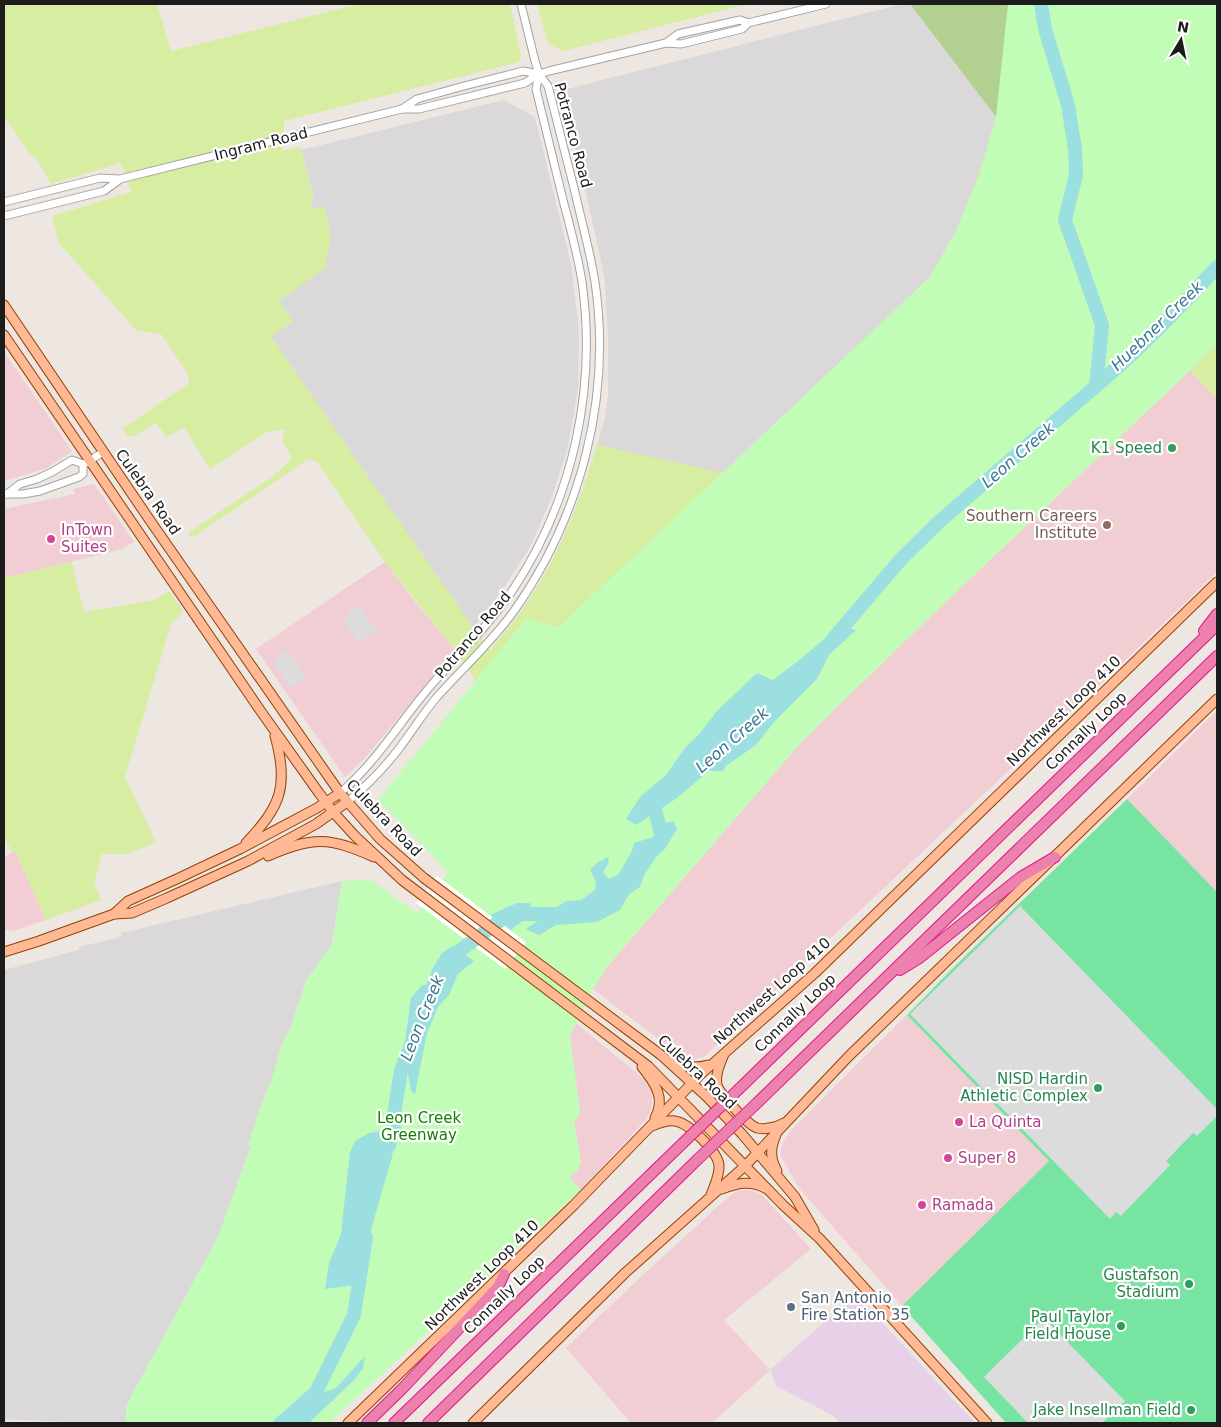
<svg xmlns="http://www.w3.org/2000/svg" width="1221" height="1427" viewBox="0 0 1221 1427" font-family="'DejaVu Sans',sans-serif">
<rect width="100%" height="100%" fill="#eee6e0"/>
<g fill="#dad8d9">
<polygon points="902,4 910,4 996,117 979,174 956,231 930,277 723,474 597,445 605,418 608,395 608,335 605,282 600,256 563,90"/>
<polygon points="504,100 535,117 571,264 579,330 578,388 568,447 551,499 531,545 503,589 473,628 271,337 277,269 306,228 313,195 301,150"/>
<polygon points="342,881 332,944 306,981 290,1029 281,1047 272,1080 260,1108 248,1146 251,1146 218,1237 126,1406 126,1423 89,1423 4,1419 4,970 79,950 79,947 121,937 121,933"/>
</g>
<g fill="#f1cdd4">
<polygon points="1217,345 1217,572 1070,713 704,1057 695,1059 685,1058 681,1056 593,989 607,967 797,747 841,703 954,594"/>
<polygon points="4,352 72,451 47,468 4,481"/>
<polygon points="94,484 134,542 119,550 4,578 4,509 75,494 73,489"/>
<polygon points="385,562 412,598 455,650 364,759 345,777 256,649"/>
<polygon points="1217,711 1217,892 1127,799"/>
<polygon points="15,851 46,920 13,931 4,929 4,857"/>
<polygon points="907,1015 1049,1161 902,1306 799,1188 781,1156 781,1149 784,1141 792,1129"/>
<polygon points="576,1023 646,1081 650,1087 652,1094 652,1104 650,1112 645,1120 581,1190 569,1178 578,1170 581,1161 574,1123 580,1113 570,1035"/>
<polygon points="746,1190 754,1191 762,1195 811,1249 724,1320 770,1370 712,1423 631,1423 566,1348 644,1274 725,1200 737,1191"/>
</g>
<polygon fill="#e7d1e8" points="856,1294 973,1421 970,1423 840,1423 834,1416 776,1386 770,1370"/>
<g fill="#d7eda1">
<path d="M4,4H157L171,51L359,4H510L521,57L519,62L284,121L282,151L300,147L313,195L310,209L324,206L331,235L325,268L279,301L293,321L271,337L473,627L490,650C505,632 520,615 532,595C562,549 581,497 597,445L723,473L930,277L956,231L979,174L996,117L1217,156L489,700L455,650L385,562L318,463C313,459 309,459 304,462L192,538L188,533L272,477L291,460L290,454L282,440L285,429L267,432L210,469L184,427L167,437L156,423L132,437L127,436L122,429L188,384L189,376L161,334L137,331L59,243L52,216L131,192L121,163L51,184L37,159L29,153L4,116Z"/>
<polygon points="537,4 748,4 563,51 548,44"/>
<polygon points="1217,345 1217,398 1190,371"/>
<polygon points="72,562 84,612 154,600 169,591 182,610 181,614 171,624 125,777 156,842 128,854 102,854 94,883 101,900 46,920 15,851 12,852 4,836 4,578"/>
</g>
<polygon fill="#b2d191" points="910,4 1021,4 996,117"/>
<polygon fill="#c2fdb8" points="1008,4 1217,4 1217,345 954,594 841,703 797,747 607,967 593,989 570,1035 580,1113 574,1123 581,1161 578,1170 569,1178 581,1190 329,1423 126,1423 126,1406 218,1237 251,1146 248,1146 260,1108 272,1080 281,1047 290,1029 306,981 332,944 342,881 371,880 417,913 448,872 378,800 526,619 559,627 930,277 956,231 980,174 996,117"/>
<polygon fill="#77e4a2" points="1127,799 1217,892 1217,1423 1006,1423 902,1306 1049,1161 907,1015 953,968"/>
<g fill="#dcdcdc">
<polygon points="359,606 377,631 359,643 343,621 348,617 346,614"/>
<polygon points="288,650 306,677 290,688 272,661"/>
<polygon points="1020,906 1217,1109 1217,1116 1197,1136 1193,1133 1166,1161 1170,1165 1121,1216 1116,1212 1110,1219 910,1014"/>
<polygon points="1044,1318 1125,1401 1102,1423 1028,1423 984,1377"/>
</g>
<g fill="#9cdfe0">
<polygon points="841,626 856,630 829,655 817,679 775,721 756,745 726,766 723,771 709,771 677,798 636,825 626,819 640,797 665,776 685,748 700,733 717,711 757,673 773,680 802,658 824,639"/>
<polygon points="673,821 677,829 664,850 656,857 644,875 640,887 629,894 620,910 597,922 556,925 539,935 526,929 566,901 581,900 595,890 596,882 590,870 597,863 608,857 609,862 603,872 609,879 618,875 632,851 634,843 653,837 662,824"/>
<polygon points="517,903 530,903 532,913 511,930 490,915"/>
<polygon points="453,946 474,961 458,974 449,995 438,1007 427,1033 415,1094 411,1091 405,1057 405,1041 411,998 422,985 426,985 433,968 442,953"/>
<polygon points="400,1117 402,1136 394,1142 392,1157 355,1285 325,1289 329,1263 341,1234 350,1152 355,1141 369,1133 386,1130 394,1126"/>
<polygon points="365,1356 363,1368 355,1379 309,1423 271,1423 278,1416 298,1402 312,1394 321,1393 336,1388"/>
</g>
<polygon fill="#fff" points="437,876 526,942 505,969 416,903"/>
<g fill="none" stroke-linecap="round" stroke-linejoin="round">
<g stroke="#9cdfe0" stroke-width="14">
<path d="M1096,386C1139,350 1179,309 1217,267"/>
<polyline points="832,640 902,558 940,521 1096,386 1102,325 1065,220 1076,175 1075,149 1068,105 1045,29 1041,4"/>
<polyline points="657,844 662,838 654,805 663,798"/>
<polyline points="446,961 509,914 566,914"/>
<polyline points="389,1146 401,1070 412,1043"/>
<polyline points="282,1423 316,1392 354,1315 366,1237"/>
</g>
<defs>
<g id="minor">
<polyline points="666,43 678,34 740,20 748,23 826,4"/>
<polyline points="402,109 417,99 464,86 523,71 539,74"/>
<polyline points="4,202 100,178 120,179 402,109 419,109 525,83 539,74 549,71 666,43 681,44 742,29 748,23"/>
<polyline points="4,216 104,191 119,180"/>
<polyline points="86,463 103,452"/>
<polyline points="4,494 23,494 40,491 79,477 83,474 83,464"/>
<polyline points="7,494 20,484 37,479 52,472 72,460 83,464"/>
<path d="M340,793C378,761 402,718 434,682C462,651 491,623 514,588C573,499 597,388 582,282C578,256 571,230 564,204C555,166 545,127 536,89L539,74"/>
<path d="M347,802C366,787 383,769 398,750C411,733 422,715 436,698C462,669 491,643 514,611C581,516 612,397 595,282C590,251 581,219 574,188C565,154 557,120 548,86L539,74L535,61L521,4"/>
</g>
<g id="major">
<polyline points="4,305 151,522 340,793 380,839 424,878 661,1055 707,1097 742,1134 795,1197 814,1230"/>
<polyline points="4,335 262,713 319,793 334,813 355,836 402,880 648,1066 783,1205 820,1239 987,1423"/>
<path d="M246,843C281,806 289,786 275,736"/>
<path d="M268,856C313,836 329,837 374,857"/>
<polyline points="114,914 128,901 179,878 240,849 317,808 340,793"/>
<polyline points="4,952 39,941 114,914 132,913 167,898 248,861 316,824 347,802"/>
<path d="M724,1054C720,1064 715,1074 717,1085C720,1094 748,1125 757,1128C766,1130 777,1127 784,1123"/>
<path d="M671,1060C684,1067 694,1069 708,1065"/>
<path d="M642,1067C655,1083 666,1098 655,1118"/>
<path d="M652,1126C659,1123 667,1120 675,1121C689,1123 717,1151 719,1165C720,1175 714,1186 711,1195"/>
<path d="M776,1135C770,1148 770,1158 777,1171"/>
<path d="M722,1189C737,1183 751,1180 765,1188"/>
<polyline points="348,1423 574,1205 700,1075 815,973 1217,582"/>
<polyline points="473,1423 625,1273 745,1166 848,1057 1217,699"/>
</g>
<g id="highway">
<polyline points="1204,631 1217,614"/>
<polyline points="900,970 918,959 1021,877 1055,857"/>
<polyline points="740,1088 1217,625"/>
<polyline points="756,1104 1217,656"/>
<polyline points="367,1423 402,1389 498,1287 504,1274"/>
<polyline points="394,1423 683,1143"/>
<polyline points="428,1423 697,1160"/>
</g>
</defs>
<use href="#minor" stroke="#a3a3a3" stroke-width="9"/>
<use href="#major" stroke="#934200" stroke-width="11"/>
<use href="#highway" stroke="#e3168a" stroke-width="12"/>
<use href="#minor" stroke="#fff" stroke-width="7"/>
<use href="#major" stroke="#ffb994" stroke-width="9"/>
<use href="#highway" stroke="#ed81ad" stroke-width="10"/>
<defs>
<g id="highway-bridge">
<polyline points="683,1143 740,1088"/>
<polyline points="697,1160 756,1104"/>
</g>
</defs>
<use href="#highway-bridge" stroke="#e3168a" stroke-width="12" stroke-linecap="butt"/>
<use href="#highway-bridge" stroke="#ed81ad" stroke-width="10"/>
</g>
<g fill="#2e9e5b" stroke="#fff" stroke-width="2">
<circle cx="1172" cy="448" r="5"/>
<circle cx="1098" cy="1088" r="5"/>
<circle cx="1189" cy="1284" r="5"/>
<circle cx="1121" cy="1326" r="5"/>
<circle cx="1191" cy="1410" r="5"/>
</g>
<circle fill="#8d6e63" stroke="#fff" stroke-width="2" cx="1107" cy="525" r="5"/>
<g fill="#d1479c" stroke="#fff" stroke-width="2">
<circle cx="51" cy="539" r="5"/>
<circle cx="959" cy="1122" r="5"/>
<circle cx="948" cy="1158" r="5"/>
<circle cx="922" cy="1205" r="5"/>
</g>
<circle fill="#5c6f8a" stroke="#fff" stroke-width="2" cx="791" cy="1307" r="5"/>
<g text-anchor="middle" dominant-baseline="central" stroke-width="4.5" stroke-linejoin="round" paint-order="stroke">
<g font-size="15" fill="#1c1c1c" stroke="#fff">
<text transform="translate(573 135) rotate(75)">Potranco Road</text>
<text transform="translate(261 144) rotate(-14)">Ingram Road</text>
<text transform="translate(148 492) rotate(55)">Culebra Road</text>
<text transform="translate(473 635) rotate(-50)">Potranco Road</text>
<text transform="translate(1064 711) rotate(-44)">Northwest Loop 410</text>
<text transform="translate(1086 731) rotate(-44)">Connally Loop</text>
<text transform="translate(384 818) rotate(46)">Culebra Road</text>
<text transform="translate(772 991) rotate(-42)">Northwest Loop 410</text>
<text transform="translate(795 1013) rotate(-44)">Connally Loop</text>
<text transform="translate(697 1072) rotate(43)">Culebra Road</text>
<text transform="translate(482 1275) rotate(-44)">Northwest Loop 410</text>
<text transform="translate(504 1295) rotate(-44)">Connally Loop</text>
</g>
<g font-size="15" fill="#27864d" stroke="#fff" text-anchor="end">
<text x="1162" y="448">K1 Speed</text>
<text x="1088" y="1079">NISD Hardin<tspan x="1088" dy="17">Athletic Complex</tspan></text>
<text x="1179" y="1275">Gustafson<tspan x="1179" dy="17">Stadium</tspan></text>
<text x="1111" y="1317">Paul Taylor<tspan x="1111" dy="17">Field House</tspan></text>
<text x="1181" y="1410">Jake Insellman Field</text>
</g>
<g font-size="15" fill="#785e54" stroke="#fff" text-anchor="end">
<text x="1097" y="516">Southern Careers<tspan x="1097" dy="17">Institute</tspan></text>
</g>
<g font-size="15" fill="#b23c85" stroke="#fff" text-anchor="start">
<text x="61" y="530">InTown<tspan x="61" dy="17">Suites</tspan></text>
<text x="969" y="1122">La Quinta</text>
<text x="958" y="1158">Super 8</text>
<text x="932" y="1205">Ramada</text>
</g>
<g font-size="15" fill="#148003" stroke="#fff">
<text x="419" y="1118">Leon Creek<tspan x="419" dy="17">Greenway</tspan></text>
</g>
<g font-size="15" fill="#4e5e75" stroke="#fff" text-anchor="start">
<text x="801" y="1298">San Antonio<tspan x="801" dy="17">Fire Station 35</tspan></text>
</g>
<g font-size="16" font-style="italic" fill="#387891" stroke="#fff">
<text transform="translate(1157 326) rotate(-44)">Huebner Creek</text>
<text transform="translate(1018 455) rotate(-41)">Leon Creek</text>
<text transform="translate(732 740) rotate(-41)">Leon Creek</text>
<text transform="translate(422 1018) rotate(-68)">Leon Creek</text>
</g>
</g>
<rect width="1221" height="1427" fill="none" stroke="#1c1c1c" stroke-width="10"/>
<g transform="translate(1181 40) rotate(10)" stroke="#ffffff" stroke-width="4" paint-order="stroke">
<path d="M0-4L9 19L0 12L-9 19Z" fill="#1c1c1c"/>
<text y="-8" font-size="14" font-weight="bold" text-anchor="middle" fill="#1c1c1c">N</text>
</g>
</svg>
